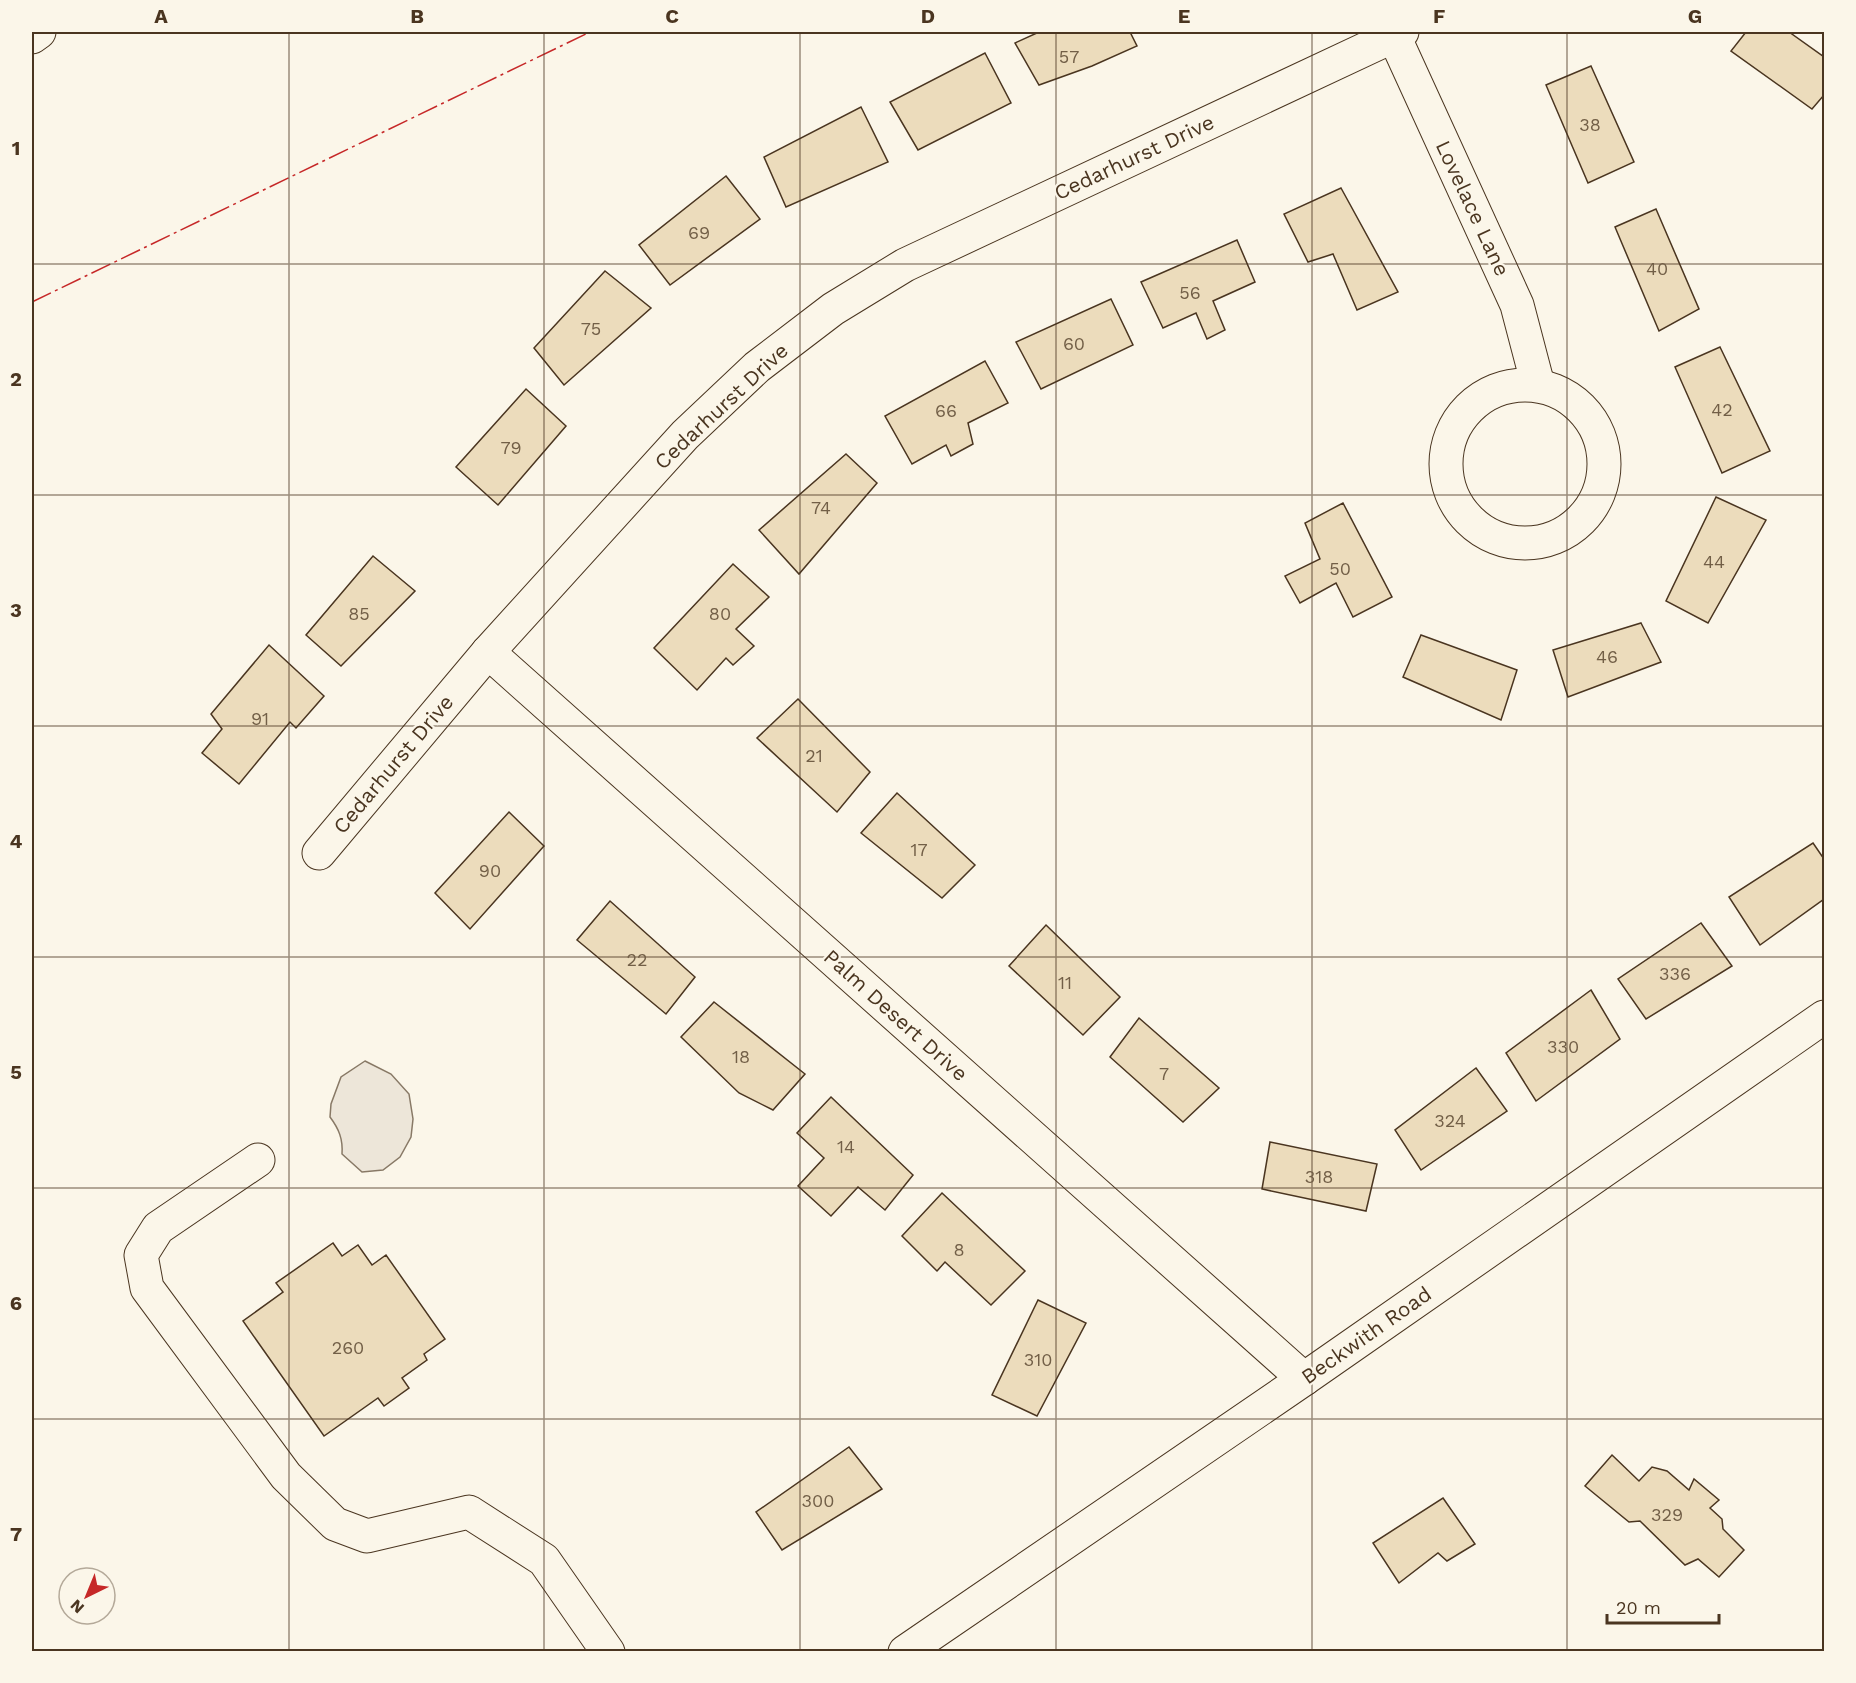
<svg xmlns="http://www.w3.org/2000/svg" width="1856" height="1683" viewBox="0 0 1856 1683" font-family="'Work Sans',sans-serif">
<rect width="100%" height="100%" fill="#fbf6e9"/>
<path fill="#ede6d9" stroke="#887966" stroke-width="1.5" d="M365,1061L391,1074L409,1094L413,1119L411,1137L400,1157L383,1170L362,1172L342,1154C343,1139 339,1129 330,1117L331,1104L341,1077Z"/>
<g fill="#ecdcbc" stroke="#4a3520" stroke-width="1.5">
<polygon points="1039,32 1130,32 1137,46 1092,66 1039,85 1015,43"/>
<polygon points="1746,32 1789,32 1824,57 1824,95 1812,109 1731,51"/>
<polygon points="985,53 1011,103 918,150 890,102"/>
<polygon points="1591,66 1634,162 1588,183 1546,85"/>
<polygon points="861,107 888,162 786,207 764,157"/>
<polygon points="726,176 760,219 670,285 639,245"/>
<polygon points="1341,188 1398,292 1357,310 1333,254 1308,262 1284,214"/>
<polygon points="1656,209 1699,309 1659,331 1615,227"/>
<polygon points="1237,240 1255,282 1213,301 1225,330 1207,339 1196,313 1163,328 1141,282"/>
<polygon points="605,271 651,308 564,385 534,348"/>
<polygon points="1111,299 1133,345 1041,389 1016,342"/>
<polygon points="1720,347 1770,451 1722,473 1675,367"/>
<polygon points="985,361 1008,403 968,423 973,444 951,456 946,445 912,464 885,416"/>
<polygon points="526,389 566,426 498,505 456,467"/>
<polygon points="846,454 877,483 799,574 759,530"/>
<polygon points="1716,497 1766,520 1708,623 1666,601"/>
<polygon points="1343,503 1392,597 1353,617 1336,583 1300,603 1285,576 1320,559 1305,523"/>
<polygon points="373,556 415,591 341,666 306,635"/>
<polygon points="733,564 769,597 736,629 754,646 733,665 726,658 697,690 654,648"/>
<polygon points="1641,623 1661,662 1568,697 1553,650"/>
<polygon points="1421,635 1517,670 1501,720 1403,677"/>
<polygon points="269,645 324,696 296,728 290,722 239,784 202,753 222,729 211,714"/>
<polygon points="798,699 870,772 837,812 757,738"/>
<polygon points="897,793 975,865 942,898 861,833"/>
<polygon points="509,812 544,846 470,929 435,893"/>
<polygon points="1813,843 1824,859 1824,899 1760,945 1729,897"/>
<polygon points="610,901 695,977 666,1014 577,940"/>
<polygon points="1701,923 1732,966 1646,1019 1618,979"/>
<polygon points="1046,925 1120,997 1083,1035 1009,966"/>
<polygon points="1591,990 1620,1039 1536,1101 1506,1053"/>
<polygon points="714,1002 805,1074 773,1110 739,1093 681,1037"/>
<polygon points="1139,1018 1219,1088 1183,1122 1110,1057"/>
<polygon points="1476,1068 1507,1111 1421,1170 1395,1130"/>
<polygon points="831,1097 913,1175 885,1210 858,1187 831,1216 798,1186 824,1158 797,1133"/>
<polygon points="1270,1142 1377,1164 1366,1211 1262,1189"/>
<polygon points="942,1193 1025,1271 991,1305 945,1262 937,1271 902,1236"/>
<polygon points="333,1243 342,1256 358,1245 372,1265 386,1255 445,1339 424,1354 427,1360 402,1378 409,1388 384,1406 378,1398 324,1436 243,1321 283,1292 276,1283"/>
<polygon points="1038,1300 1086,1323 1037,1416 992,1395"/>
<polygon points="849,1447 882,1489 782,1550 756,1512"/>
<polygon points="1612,1455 1639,1481 1652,1467 1667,1471 1689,1490 1694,1479 1719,1500 1710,1508 1722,1519 1723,1529 1744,1550 1719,1577 1698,1559 1685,1565 1640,1521 1629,1522 1585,1486"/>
<polygon points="1443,1498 1475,1544 1447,1561 1438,1553 1399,1583 1373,1543"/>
</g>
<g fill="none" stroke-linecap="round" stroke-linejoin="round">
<defs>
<g id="minor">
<polyline points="1394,36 1517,305 1538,385"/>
<polyline points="32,37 39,32"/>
<circle cx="1525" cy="464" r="79"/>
<polyline points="488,652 1304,1379"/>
<polyline points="319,853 488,652 685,435 757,367 833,309 905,265 1402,32"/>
<polyline points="258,1160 158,1228 141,1255 147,1288 286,1476 335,1524 367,1536 469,1512 544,1560 608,1652"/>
<polyline points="905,1652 1304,1379 1824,1017"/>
</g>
</defs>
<use href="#minor" stroke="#4a3520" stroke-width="35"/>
<use href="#minor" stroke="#fbf6e9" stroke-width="33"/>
<polyline stroke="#c62828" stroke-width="1.5" stroke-dasharray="21 4.5 3 4.5" stroke-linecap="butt" points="32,302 590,32"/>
</g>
<path fill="none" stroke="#4a3520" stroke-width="1.5" stroke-opacity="0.55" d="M289,32V1652M544,32V1652M800,32V1652M1056,32V1652M1312,32V1652M1567,32V1652M32,264H1824M32,495H1824M32,726H1824M32,957H1824M32,1188H1824M32,1419H1824"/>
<g text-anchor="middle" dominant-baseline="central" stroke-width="4.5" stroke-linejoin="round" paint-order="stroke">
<g font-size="18" fill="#725f47">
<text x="1069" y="56">57</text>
<text x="1590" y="124">38</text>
<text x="699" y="232">69</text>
<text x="1657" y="268">40</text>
<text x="1190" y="292">56</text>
<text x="591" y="328">75</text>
<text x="1074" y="343">60</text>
<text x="1722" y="409">42</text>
<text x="946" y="410">66</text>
<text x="511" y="447">79</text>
<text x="821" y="507">74</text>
<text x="1714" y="561">44</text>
<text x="1340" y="568">50</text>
<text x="359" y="613">85</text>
<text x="720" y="613">80</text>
<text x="1607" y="656">46</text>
<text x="260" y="718">91</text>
<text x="814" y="755">21</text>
<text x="919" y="849">17</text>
<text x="490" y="870">90</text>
<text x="637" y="959">22</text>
<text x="1675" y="973">336</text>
<text x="1065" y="982">11</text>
<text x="1563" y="1046">330</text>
<text x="741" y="1056">18</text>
<text x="1164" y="1073">7</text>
<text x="1450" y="1120">324</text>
<text x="846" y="1146">14</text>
<text x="1319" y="1176">318</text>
<text x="959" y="1249">8</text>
<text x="348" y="1347">260</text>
<text x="1038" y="1359">310</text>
<text x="818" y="1500">300</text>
<text x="1667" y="1514">329</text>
</g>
<g font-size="21" fill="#4a3520" stroke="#fbf6e9">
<text transform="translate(1134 157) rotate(-25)">Cedarhurst Drive</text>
<text transform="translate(1473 208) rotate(65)">Lovelace Lane</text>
<text transform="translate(721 406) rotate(-43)">Cedarhurst Drive</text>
<text transform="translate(393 764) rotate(-50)">Cedarhurst Drive</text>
<text transform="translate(896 1015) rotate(42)">Palm Desert Drive</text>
<text transform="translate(1366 1335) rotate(-35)">Beckwith Road</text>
</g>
</g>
<rect width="1856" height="1683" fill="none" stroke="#fbf6e9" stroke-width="66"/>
<g transform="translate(87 1596) rotate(223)"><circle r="28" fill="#fbf6e9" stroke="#b4a999" stroke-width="1.5"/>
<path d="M0-4.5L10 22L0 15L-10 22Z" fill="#c62828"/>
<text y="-9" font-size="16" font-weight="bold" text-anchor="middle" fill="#4a3520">N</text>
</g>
<path d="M1607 1614v9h112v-9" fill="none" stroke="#4a3520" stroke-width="3"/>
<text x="1616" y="1614" font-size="18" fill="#4a3520" stroke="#fbf6e9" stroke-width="4.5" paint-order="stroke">20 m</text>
<rect x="33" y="33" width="1790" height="1617" fill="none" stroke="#4a3520" stroke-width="2"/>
<g font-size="20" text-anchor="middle" font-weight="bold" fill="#4a3520">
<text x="161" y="23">A</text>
<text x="417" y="23">B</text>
<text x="672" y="23">C</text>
<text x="928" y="23">D</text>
<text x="1184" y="23">E</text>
<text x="1439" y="23">F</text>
<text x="1695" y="23">G</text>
<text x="16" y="155">1</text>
<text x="16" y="386">2</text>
<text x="16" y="617">3</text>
<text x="16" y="848">4</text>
<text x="16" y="1079">5</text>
<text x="16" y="1310">6</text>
<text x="16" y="1541">7</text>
</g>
</svg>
